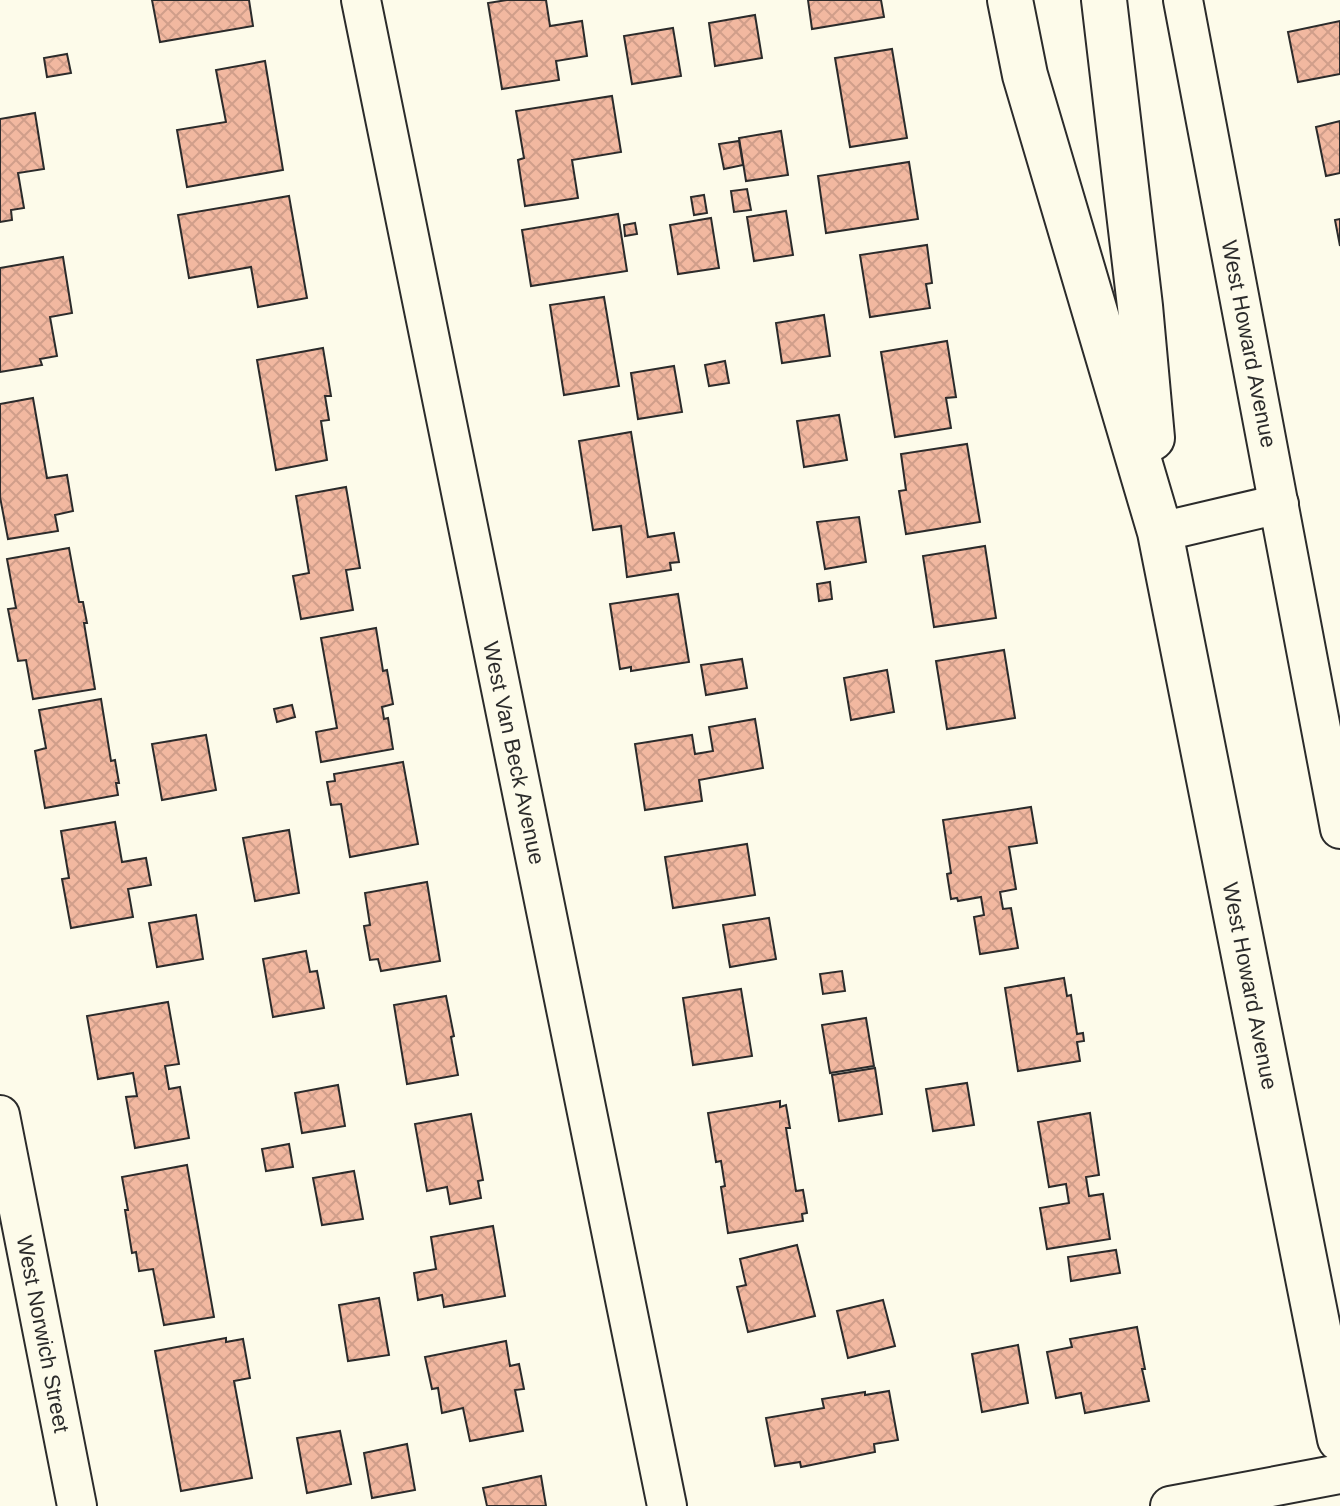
<svg xmlns="http://www.w3.org/2000/svg" width="1340" height="1506" viewBox="0 0 1340 1506" font-family="Helvetica,sans-serif">
<defs>
<pattern id="building-cross-hatch" width="8" height="8" patternUnits="userSpaceOnUse" patternTransform="scale(2)"><rect width="8" height="8" fill="#f2b8a0"/><path d="M0 0l8 8M0 8l8-8" fill="none" stroke="#d09e8a"/></pattern>
</defs>
<rect width="100%" height="100%" fill="#fdfbea"/>
<g fill="url(#building-cross-hatch)" stroke="#2b2b2b" stroke-width="2">
<polygon points="152,0 249,0 253,26 160,42"/>
<polygon points="507,0 546,0 550,26 582,21 587,56 556,61 559,80 502,89 488,3"/>
<polygon points="808,0 881,0 884,17 812,29"/>
<polygon points="755,15 762,58 715,66 709,23"/>
<polygon points="1340,21 1340,74 1298,82 1288,32"/>
<polygon points="673,28 681,76 632,84 624,36"/>
<polygon points="892,49 907,138 850,147 835,58"/>
<polygon points="67,54 71,73 47,77 44,58"/>
<polygon points="265,61 283,170 187,187 177,130 226,122 216,70"/>
<polygon points="612,96 621,152 572,160 578,198 525,206 518,160 524,158 516,111"/>
<polygon points="35,113 44,169 18,173 24,208 11,210 12,220 0,222 0,119"/>
<polygon points="1340,121 1340,173 1326,176 1316,127"/>
<polygon points="781,131 788,175 746,181 739,138"/>
<polygon points="739,141 743,165 724,169 719,144"/>
<polygon points="909,162 918,219 826,233 818,176"/>
<polygon points="747,189 751,210 734,212 731,191"/>
<polygon points="704,195 707,213 694,215 691,197"/>
<polygon points="289,196 307,298 258,307 251,267 189,278 178,215"/>
<polygon points="786,211 793,255 754,261 747,217"/>
<polygon points="618,214 627,271 531,286 522,230"/>
<polygon points="711,218 719,268 678,274 670,225"/>
<polygon points="1340,219 1340,246 1335,220"/>
<polygon points="635,223 637,234 625,236 624,225"/>
<polygon points="927,245 932,283 926,284 930,308 870,317 860,255"/>
<polygon points="63,257 72,313 50,317 57,356 40,359 42,365 0,372 0,268"/>
<polygon points="604,297 619,386 564,395 550,305"/>
<polygon points="824,315 830,356 782,363 776,323"/>
<polygon points="947,341 956,397 946,398 951,428 895,437 881,352"/>
<polygon points="323,348 331,396 325,396 329,420 321,421 327,460 276,470 257,360"/>
<polygon points="725,361 729,383 709,386 705,365"/>
<polygon points="674,366 682,412 638,419 631,373"/>
<polygon points="33,398 47,478 67,475 73,511 55,515 58,531 8,539 0,497 0,404"/>
<polygon points="839,415 847,460 804,467 797,421"/>
<polygon points="631,432 648,537 674,533 679,562 670,563 671,570 627,577 621,526 593,530 579,441"/>
<polygon points="967,444 980,522 906,534 899,491 906,490 901,454"/>
<polygon points="346,487 360,568 346,570 353,610 301,619 293,576 309,573 296,496"/>
<polygon points="859,517 866,562 825,569 817,522"/>
<polygon points="985,546 996,618 934,627 923,556"/>
<polygon points="69,548 79,602 83,602 87,623 84,623 95,689 33,699 26,660 18,661 8,609 16,608 7,559"/>
<polygon points="830,582 832,599 819,601 817,584"/>
<polygon points="678,594 689,662 631,671 631,667 620,669 610,604"/>
<polygon points="376,628 383,671 387,670 393,704 382,707 384,719 388,718 393,749 321,762 316,732 337,728 321,638"/>
<polygon points="1004,650 1015,718 947,729 936,661"/>
<polygon points="742,659 747,688 706,695 701,665"/>
<polygon points="887,670 894,712 851,720 844,678"/>
<polygon points="101,699 111,761 115,760 119,783 116,783 118,795 45,808 35,751 46,748 39,710"/>
<polygon points="292,705 295,717 277,722 274,709"/>
<polygon points="755,719 763,768 699,780 702,801 645,810 635,744 692,735 695,754 713,751 709,727"/>
<polygon points="206,735 216,790 162,800 152,744"/>
<polygon points="403,762 418,844 350,857 341,804 331,805 327,782 335,781 334,774"/>
<polygon points="1031,807 1037,843 1009,847 1016,889 1000,892 1003,909 1011,908 1018,948 980,954 974,917 984,915 981,897 958,901 957,898 951,899 947,874 951,873 943,820"/>
<polygon points="115,822 122,862 146,858 151,885 128,889 133,917 71,928 62,879 69,878 61,831"/>
<polygon points="289,830 299,893 255,901 243,838"/>
<polygon points="747,844 755,895 673,908 665,857"/>
<polygon points="427,882 440,961 381,971 378,959 370,960 364,926 370,925 365,893"/>
<polygon points="196,915 203,959 157,967 149,923"/>
<polygon points="769,918 776,959 730,967 723,925"/>
<polygon points="306,951 310,972 317,971 324,1008 273,1017 263,959"/>
<polygon points="842,971 845,991 823,994 820,974"/>
<polygon points="1064,978 1067,996 1071,995 1077,1034 1083,1033 1084,1041 1077,1042 1080,1061 1018,1071 1005,988"/>
<polygon points="741,989 752,1056 693,1065 683,998"/>
<polygon points="446,996 454,1036 451,1037 458,1075 407,1084 394,1005"/>
<polygon points="168,1002 179,1064 165,1066 169,1089 180,1087 189,1138 135,1148 126,1097 137,1096 133,1073 98,1079 87,1016"/>
<polygon points="866,1018 874,1066 830,1073 822,1025"/>
<polygon points="875,1068 882,1114 839,1121 832,1075"/>
<polygon points="967,1083 974,1125 933,1131 926,1089"/>
<polygon points="338,1085 345,1126 302,1133 295,1093"/>
<polygon points="780,1101 780,1107 786,1105 790,1128 786,1128 796,1191 803,1190 807,1213 802,1214 803,1221 728,1233 721,1187 725,1186 721,1161 716,1162 708,1113"/>
<polygon points="1090,1113 1099,1175 1086,1177 1089,1196 1103,1194 1110,1239 1047,1249 1040,1208 1069,1203 1066,1184 1049,1187 1038,1122"/>
<polygon points="471,1114 483,1180 478,1181 481,1198 450,1204 447,1187 427,1191 415,1124"/>
<polygon points="289,1144 293,1167 266,1171 262,1149"/>
<polygon points="187,1165 214,1317 164,1325 153,1269 139,1271 136,1252 132,1253 125,1210 128,1210 122,1177"/>
<polygon points="354,1171 363,1219 322,1225 313,1178"/>
<polygon points="493,1226 505,1296 444,1307 442,1295 418,1300 414,1273 436,1269 431,1237"/>
<polygon points="797,1245 815,1316 748,1332 737,1287 746,1285 740,1259"/>
<polygon points="1116,1250 1120,1273 1071,1281 1068,1257"/>
<polygon points="379,1298 389,1355 348,1361 339,1305"/>
<polygon points="883,1300 895,1346 848,1358 837,1311"/>
<polygon points="1137,1327 1145,1369 1142,1369 1149,1401 1085,1413 1081,1393 1056,1398 1047,1352 1072,1347 1070,1339"/>
<polygon points="226,1338 226,1342 243,1339 250,1378 234,1381 252,1478 181,1491 155,1351"/>
<polygon points="506,1341 510,1366 519,1364 524,1389 515,1390 523,1431 470,1441 463,1408 442,1413 438,1388 432,1389 425,1357"/>
<polygon points="1018,1345 1028,1403 982,1412 972,1354"/>
<polygon points="889,1391 898,1440 874,1444 875,1452 801,1467 800,1462 775,1466 766,1418 824,1408 822,1399 865,1392 865,1395"/>
<polygon points="340,1431 351,1484 307,1493 297,1438"/>
<polygon points="407,1444 415,1490 372,1498 364,1453"/>
<polygon points="541,1476 546,1506 487,1506 483,1488"/>
</g>
<g fill="none" stroke-linecap="round" stroke-linejoin="round">
<defs>
<g id="minor">
<polyline points="361,0 667,1506"/>
<polyline points="1183,0 1340,829"/>
<polyline points="1160,532 1279,504"/>
<polyline points="0,1115 77,1506"/>
<polyline points="1170,1506 1340,1474"/>
</g>
<g id="tertiary">
<polyline points="1010,0 1025,75 1160,532 1340,1439"/>
<polyline points="1104,0 1140,306 1152,438"/>
</g>
</defs>
<use href="#minor" stroke="#2b2b2b" stroke-width="42"/>
<use href="#tertiary" stroke="#2b2b2b" stroke-width="48"/>
<use href="#minor" stroke="#fdfbea" stroke-width="38"/>
<use href="#tertiary" stroke="#fdfbea" stroke-width="44"/>
</g>
<g text-anchor="middle" dominant-baseline="central" stroke-width="6" stroke-linejoin="round" paint-order="stroke">
<g font-size="22" fill="#2b2b2b" stroke="#fdfbea">
<text transform="translate(1249 344) rotate(79)">West Howard Avenue</text>
<text transform="translate(514 753) rotate(78)">West Van Beck Avenue</text>
<text transform="translate(1250 986) rotate(79)">West Howard Avenue</text>
<text transform="translate(43 1334) rotate(79)">West Norwich Street</text>
</g>
</g>
</svg>
